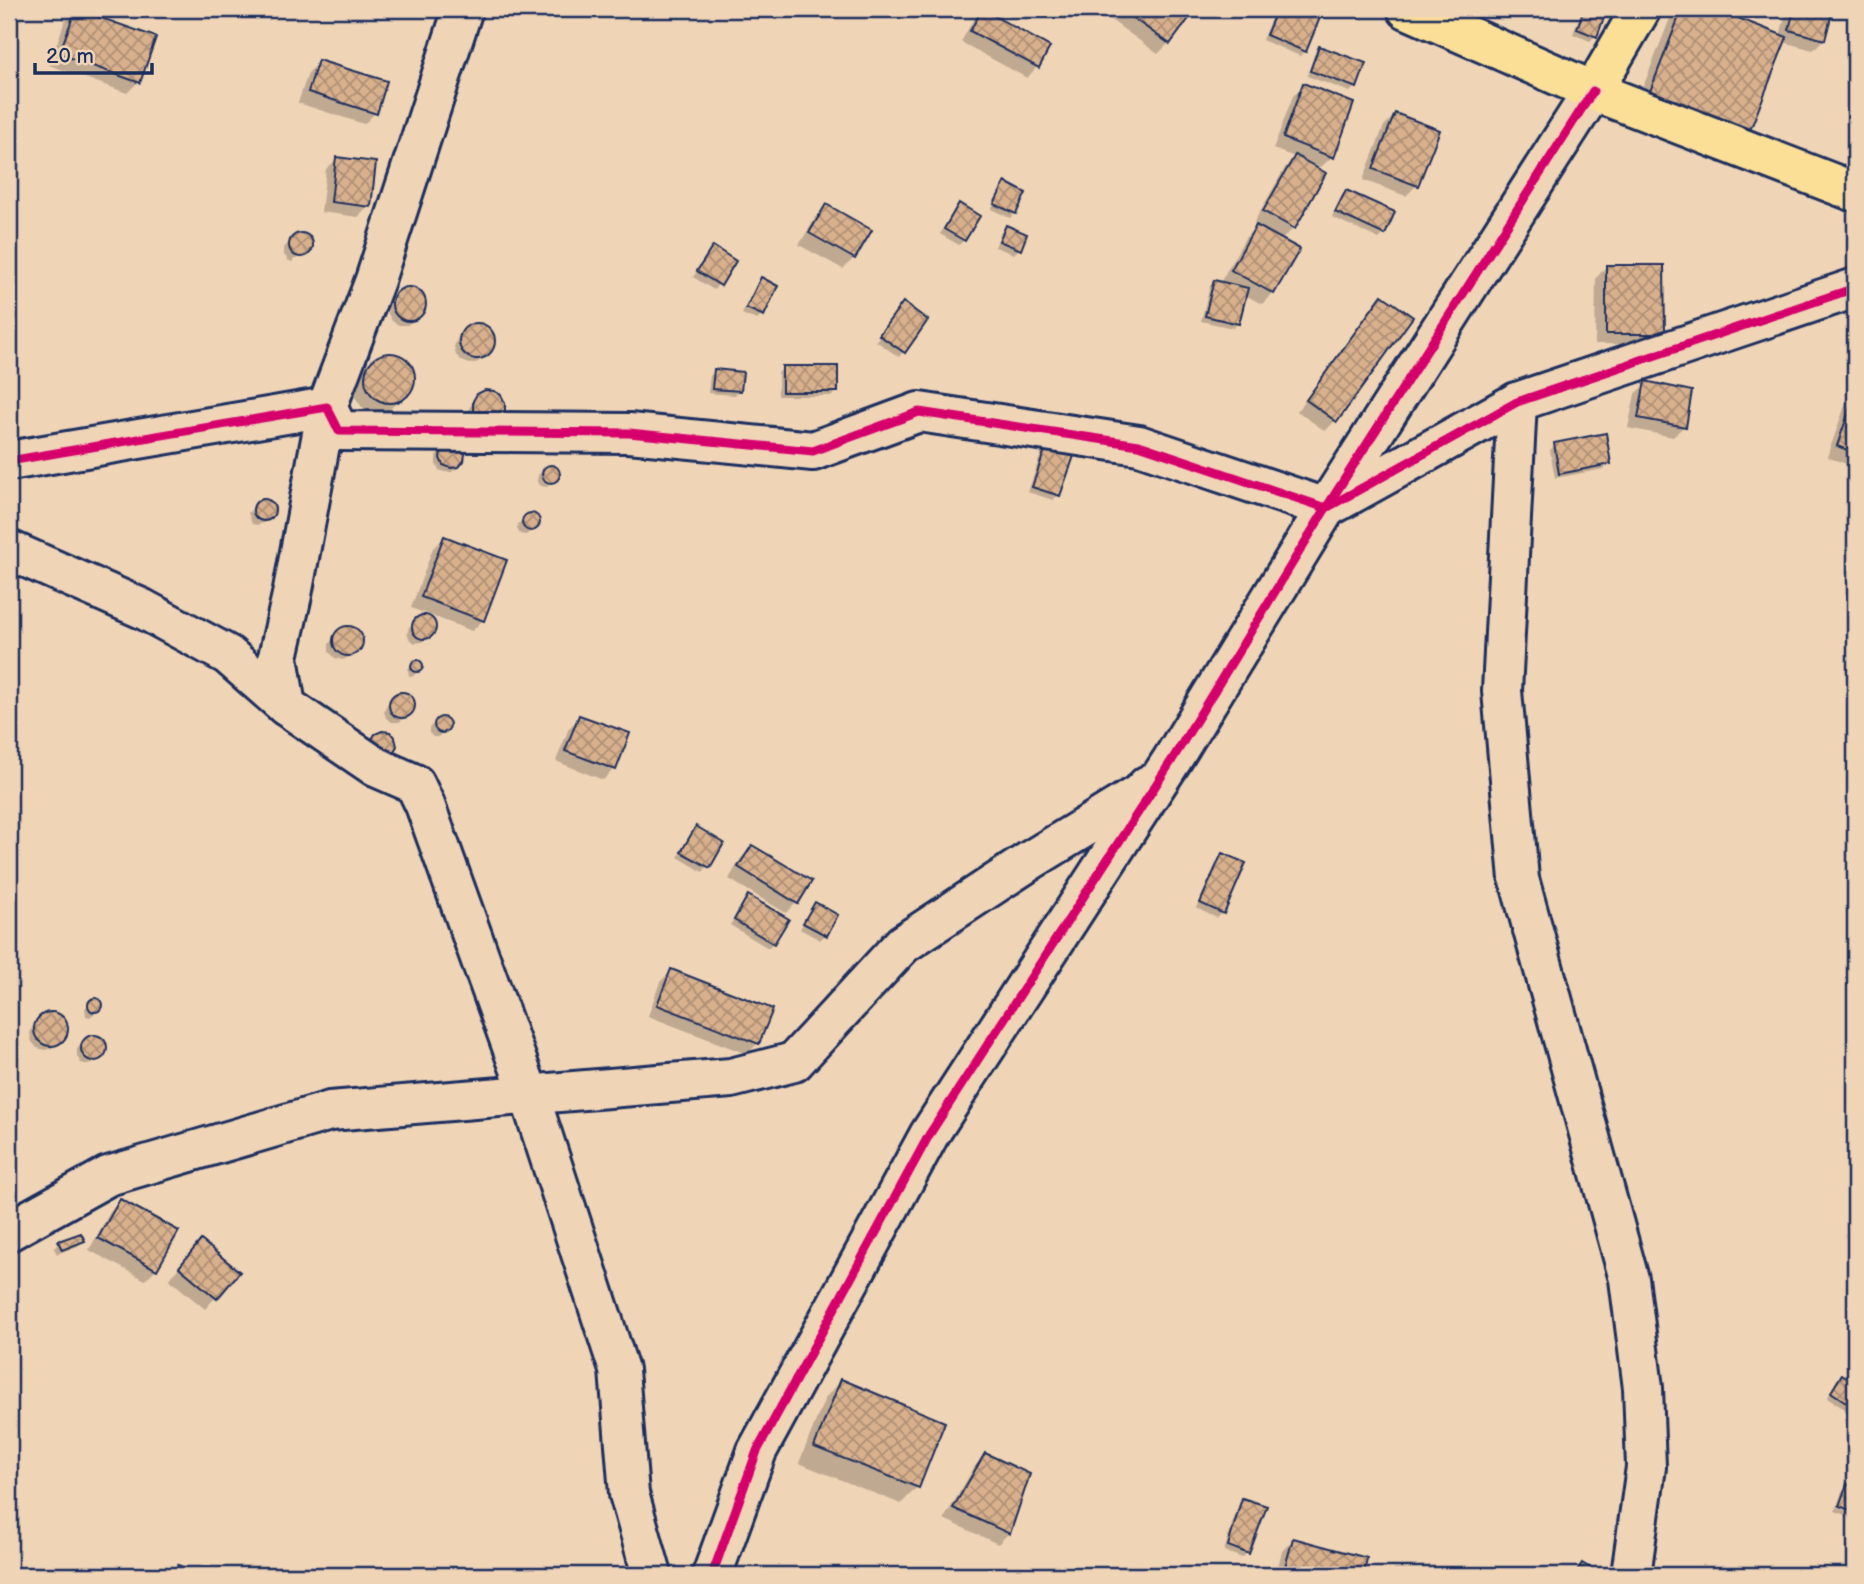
<svg xmlns="http://www.w3.org/2000/svg" width="1864" height="1584" viewBox="0 0 1864 1584" font-family="'Balsamiq Sans',sans-serif">
<defs>
<pattern id="building-cross-hatch" width="8" height="8" patternUnits="userSpaceOnUse" patternTransform="scale(1.75)"><rect width="8" height="8" fill="#d9b08c"/><path d="M0 0l8 8M0 8l8-8" fill="none" stroke="#af9076"/></pattern>
</defs>
<rect width="100%" height="100%" fill="#efd4b6"/>
<filter id="ink" filterUnits="userSpaceOnUse"><feTurbulence type="fractalNoise" baseFrequency=".0143" numOctaves="2"/><feDisplacementMap in="SourceGraphic" scale="14" xChannelSelector="R" yChannelSelector="G"/><feConvolveMatrix kernelMatrix="1 2 1 2 8 2 1 2 1" color-interpolation-filters="sRGB"/></filter>
<g filter="url(#ink)">
<g fill="#0003">
<polygon points="1108,9 1193,9 1169,43 1158,54 1104,15"/>
<polygon points="1275,9 1300,9 1319,16 1305,51 1300,56 1262,40"/>
<polygon points="1582,9 1606,9 1595,36 1590,41 1573,34"/>
<polygon points="1678,9 1710,9 1780,36 1787,9 1831,9 1824,39 1813,50 1783,42 1634,110 1671,16"/>
<polygon points="76,11 138,82 127,93 49,65 65,21"/>
<polygon points="983,11 1048,47 1037,67 1027,78 961,42 972,22"/>
<polygon points="1320,49 1355,87 1350,92 1307,76 1315,53"/>
<polygon points="1855,50 1855,75 1845,69"/>
<polygon points="319,62 375,113 364,124 298,103 308,73"/>
<polygon points="1304,85 1332,157 1321,167 1311,164 1294,228 1281,240 1297,249 1273,293 1262,304 1245,295 1238,323 1233,328 1201,321 1210,286 1215,281 1220,283 1245,238 1258,225 1254,222 1285,168 1295,157 1273,149 1293,96"/>
<polygon points="1395,115 1417,185 1406,196 1363,180 1384,126"/>
<polygon points="337,159 369,206 358,217 321,212 326,169"/>
<polygon points="1006,184 1015,213 1010,218 991,209"/>
<polygon points="1346,192 1384,234 1379,239 1332,217 1341,197"/>
<polygon points="959,205 964,240 959,245 940,234"/>
<polygon points="827,206 870,230 854,258 843,269 799,245 816,217"/>
<polygon points="1006,227 1019,249 1014,254 995,247 1001,232"/>
<polygon points="300,235 307,236 311,241 311,248 307,254 293,260 293,262 289,261 284,255 284,248 293,237"/>
<polygon points="713,248 734,261 714,290 693,277"/>
<polygon points="1606,267 1663,333 1652,344 1595,344 1596,278"/>
<polygon points="761,280 775,286 762,315 757,320 742,314 756,285"/>
<polygon points="405,288 413,289 420,293 424,300 424,308 414,321 407,325 399,325 392,321 388,314 388,306 392,298"/>
<polygon points="1382,297 1335,421 1325,431 1297,411 1371,308"/>
<polygon points="898,310 926,321 899,357 876,341"/>
<polygon points="477,325 485,327 491,334 493,342 491,350 478,362 470,364 462,361 456,355 454,347 457,339 469,327"/>
<polygon points="388,354 398,356 407,362 412,371 413,381 409,391 389,410 380,413 369,412 361,406 355,397 354,387 358,376 370,365 378,358"/>
<polygon points="783,368 837,391 832,396 778,396 778,373"/>
<polygon points="715,371 740,390 735,395 708,393 710,376"/>
<polygon points="1855,377 1855,467 1827,457"/>
<polygon points="1646,383 1684,426 1673,437 1628,428 1635,394"/>
<polygon points="478,396 486,427 469,415 469,408"/>
<polygon points="1555,445 1609,464 1604,469 1555,478 1550,450"/>
<polygon points="447,446 463,461 452,472 445,472 439,470 436,464 436,456"/>
<polygon points="1047,446 1072,454 1058,495 1053,500 1028,492 1042,451"/>
<polygon points="548,466 555,467 558,472 557,478 547,487 541,486 537,482 538,475"/>
<polygon points="264,500 270,502 273,507 273,513 264,523 257,525 252,524 248,513 258,502"/>
<polygon points="529,514 535,516 538,520 537,526 526,535 520,534 517,529 518,524"/>
<polygon points="444,538 483,620 472,631 411,608 433,548"/>
<polygon points="426,616 432,620 434,626 433,632 422,642 415,643 410,640 407,634 409,627 420,617"/>
<polygon points="347,627 355,630 360,636 361,644 351,656 343,660 335,658 329,652 329,644 339,630"/>
<polygon points="417,661 420,662 421,669 412,677 409,676 408,669"/>
<polygon points="398,694 405,695 411,699 413,705 405,718 399,722 392,722 386,718 384,711 387,704"/>
<polygon points="580,717 614,769 603,780 556,761 569,728"/>
<polygon points="439,718 444,718 448,722 448,727 438,737 433,737 429,733 429,728"/>
<polygon points="697,828 722,844 703,872 678,857"/>
<polygon points="752,847 797,902 786,913 729,879 741,858"/>
<polygon points="1223,855 1222,913 1217,918 1196,908 1218,860"/>
<polygon points="748,897 773,943 768,948 730,925"/>
<polygon points="815,904 825,935 820,940 800,929"/>
<polygon points="671,971 758,1043 747,1054 648,1016 660,982"/>
<polygon points="95,1000 99,1001 100,1009 90,1017 86,1016 85,1008"/>
<polygon points="51,1013 59,1016 64,1021 66,1029 64,1037 52,1048 45,1050 37,1048 32,1042 30,1034 32,1027 43,1015"/>
<polygon points="94,1036 101,1038 106,1044 105,1052 94,1063 88,1065 81,1063 77,1056 77,1049 87,1038"/>
<polygon points="121,1201 156,1269 145,1280 89,1250 110,1212"/>
<polygon points="82,1241 78,1246 57,1254 54,1248 59,1243"/>
<polygon points="201,1242 238,1272 205,1309 169,1279"/>
<polygon points="1842,1376 1855,1385 1854,1415 1827,1398"/>
<polygon points="841,1381 943,1423 917,1487 901,1504 799,1463 825,1398"/>
<polygon points="986,1455 1009,1533 998,1544 944,1519 975,1466"/>
<polygon points="1847,1486 1855,1489 1855,1510 1838,1504 1842,1491"/>
<polygon points="1243,1500 1247,1553 1242,1558 1224,1551 1238,1505"/>
<polygon points="1837,1507 1855,1514 1855,1518 1835,1511"/>
<polygon points="1293,1540 1365,1560 1362,1575 1276,1575 1282,1551"/>
</g>
<g fill="url(#building-cross-hatch)" stroke="#1b2f5e" stroke-width="2">
<polygon points="76,9 156,37 140,83 59,54"/>
<polygon points="982,9 1050,47 1039,68 970,31"/>
<polygon points="1120,9 1196,9 1170,44"/>
<polygon points="1277,9 1305,9 1321,15 1306,52 1266,35"/>
<polygon points="1584,9 1607,9 1597,37 1577,29"/>
<polygon points="1682,9 1715,9 1787,37 1749,133 1649,94"/>
<polygon points="1794,9 1833,9 1825,40 1789,30"/>
<polygon points="1319,46 1366,63 1357,88 1310,71"/>
<polygon points="318,60 387,81 377,114 308,92"/>
<polygon points="1303,83 1354,103 1334,158 1283,138"/>
<polygon points="1395,113 1440,130 1418,186 1373,169"/>
<polygon points="1295,155 1326,173 1295,229 1263,211"/>
<polygon points="336,157 376,162 371,207 331,202"/>
<polygon points="1005,182 1026,193 1016,214 994,204"/>
<polygon points="1346,190 1395,212 1385,235 1335,212"/>
<polygon points="959,203 980,216 965,241 944,229"/>
<polygon points="826,204 872,230 855,259 809,233"/>
<polygon points="1006,225 1027,234 1021,250 999,241"/>
<polygon points="1256,225 1300,249 1274,294 1231,270"/>
<circle cx="301" cy="245" r="12"/>
<polygon points="713,246 736,261 721,286 697,271"/>
<polygon points="1606,265 1664,265 1665,334 1606,334"/>
<polygon points="761,277 778,286 764,316 746,308"/>
<polygon points="1214,280 1248,288 1239,324 1205,316"/>
<circle cx="409" cy="304" r="17"/>
<polygon points="1382,295 1413,317 1337,422 1306,400"/>
<polygon points="903,302 928,320 905,353 879,335"/>
<circle cx="477" cy="341" r="18"/>
<circle cx="390" cy="378" r="25"/>
<rect x="782" y="366" width="56" height="26"/>
<polygon points="714,369 743,372 741,391 712,389"/>
<polygon points="1645,381 1692,391 1686,427 1638,418"/>
<polygon points="485,390 494,391 501,395 505,403 505,412 499,419 477,417 473,410 473,401 477,394"/>
<polygon points="1855,394 1855,453 1837,446"/>
<polygon points="1606,433 1611,464 1559,474 1554,443"/>
<polygon points="1047,444 1075,453 1060,496 1032,487"/>
<polygon points="462,446 465,454 464,461 459,467 451,468 443,465 440,458 441,450"/>
<circle cx="551" cy="474" r="9"/>
<circle cx="264" cy="510" r="11"/>
<circle cx="531" cy="522" r="9"/>
<polygon points="444,536 507,560 484,621 421,597"/>
<circle cx="424" cy="627" r="12"/>
<circle cx="348" cy="641" r="15"/>
<circle cx="417" cy="666" r="6"/>
<circle cx="402" cy="705" r="13"/>
<polygon points="579,715 630,733 616,770 565,751"/>
<circle cx="442" cy="725" r="8"/>
<polygon points="382,731 390,732 395,738 397,746 393,753 386,755 371,741 375,734"/>
<polygon points="696,826 724,843 710,868 681,852"/>
<polygon points="752,845 812,881 798,904 738,867"/>
<polygon points="1222,853 1246,863 1224,914 1200,903"/>
<polygon points="748,895 789,919 774,944 734,920"/>
<polygon points="815,902 838,915 827,936 803,923"/>
<polygon points="671,969 773,1009 759,1044 657,1005"/>
<circle cx="95" cy="1005" r="7"/>
<circle cx="51" cy="1029" r="17"/>
<circle cx="94" cy="1048" r="13"/>
<polygon points="120,1199 179,1231 157,1270 98,1238"/>
<polygon points="81,1233 85,1241 62,1250 58,1241"/>
<polygon points="201,1240 240,1272 217,1299 179,1267"/>
<polygon points="1842,1374 1855,1383 1855,1408 1831,1392"/>
<polygon points="841,1379 945,1422 919,1488 814,1447"/>
<polygon points="985,1453 1030,1474 1010,1534 953,1508"/>
<polygon points="1847,1484 1855,1487 1855,1512 1839,1506"/>
<polygon points="1242,1498 1267,1506 1249,1554 1228,1546"/>
<polygon points="1293,1538 1367,1558 1364,1575 1322,1575 1285,1567"/>
<polygon points="1582,1563 1602,1575 1575,1575"/>
<polygon points="178,1565 196,1573 195,1575 174,1575"/>
</g>
<g fill="none" stroke-linecap="round" stroke-linejoin="round">
<defs>
<g id="minor">
<polyline points="463,9 375,280 327,407 292,595 278,657 286,706 376,767 415,784 425,805 529,1094 619,1370 629,1494 652,1575"/>
<polyline points="1517,402 1502,691 1519,879 1629,1279 1643,1388 1646,1467 1631,1575"/>
<polyline points="9,461 327,407 339,431 629,433 813,451 919,412 1139,445 1326,508 1517,402 1855,288"/>
<polyline points="9,550 143,609 228,655 286,706"/>
<polyline points="9,1231 108,1176 330,1111 731,1078 794,1062 903,944 1031,860 1139,794 1148,785"/>
<polyline points="712,1575 757,1451 929,1135 1172,760 1326,508 1593,91"/>
</g>
<g id="major">
<polyline points="1407,9 1593,91 1855,192"/>
<polyline points="1593,91 1641,9"/>
</g>
</defs>
<use href="#minor" stroke="#1b2f5e" stroke-width="44"/>
<use href="#major" stroke="#1b2f5e" stroke-width="44"/>
<use href="#minor" stroke="#efd4b6" stroke-width="38"/>
<use href="#major" stroke="#fbdf96" stroke-width="38"/>
<defs>
<g id="cycleway">
<polyline points="9,461 327,407 339,431 629,433 813,451 919,412 1139,445 1326,508 1517,402 1855,288"/>
<polyline points="712,1575 757,1451 929,1135 1172,760 1326,508 1593,91"/>
</g>
</defs>
<use href="#cycleway" stroke="#efd4b6" stroke-width="13"/>
<use href="#cycleway" stroke="#d6006c" stroke-width="9"/>
</g>
</g>
<rect width="1864" height="1584" fill="none" stroke="#efd4b6" stroke-width="35"/>
<rect x="18" y="18" width="1829" height="1549" fill="none" stroke="#1b2f5e" stroke-width="2.5" filter="url(#ink)"/>
<path d="M35 63v10h117v-10" fill="none" stroke="#1b2f5e" stroke-width="3.5"/>
<text x="46" y="63" font-size="21" fill="#1b2f5e" stroke="#efd4b6" stroke-width="5" paint-order="stroke">20 m</text>
</svg>
